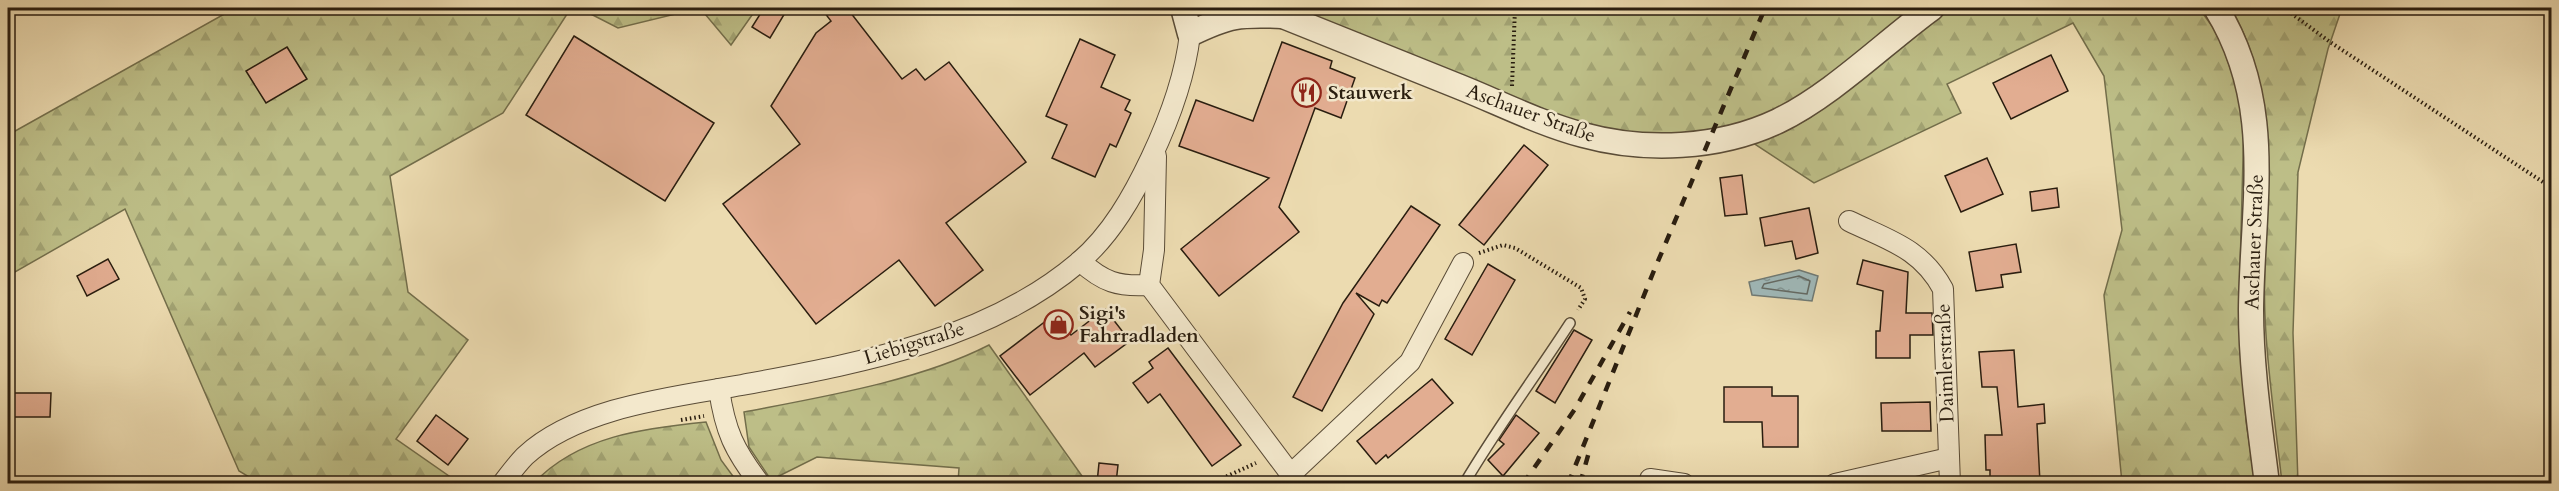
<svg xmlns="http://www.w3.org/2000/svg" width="2559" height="491" viewBox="0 0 2559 491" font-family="Cardo,serif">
<defs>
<pattern id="forest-firs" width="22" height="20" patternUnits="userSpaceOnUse" patternTransform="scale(1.5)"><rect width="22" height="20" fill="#bdbe87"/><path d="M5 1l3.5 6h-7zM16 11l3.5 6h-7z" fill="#a2a373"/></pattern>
<pattern id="water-ripples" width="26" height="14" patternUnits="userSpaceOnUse" patternTransform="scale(1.5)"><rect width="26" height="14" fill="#9fb8b8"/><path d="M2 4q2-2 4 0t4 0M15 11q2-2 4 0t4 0" fill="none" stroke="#829594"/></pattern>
</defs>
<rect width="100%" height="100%" fill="#ecdbb0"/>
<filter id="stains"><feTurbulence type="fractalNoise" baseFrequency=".00333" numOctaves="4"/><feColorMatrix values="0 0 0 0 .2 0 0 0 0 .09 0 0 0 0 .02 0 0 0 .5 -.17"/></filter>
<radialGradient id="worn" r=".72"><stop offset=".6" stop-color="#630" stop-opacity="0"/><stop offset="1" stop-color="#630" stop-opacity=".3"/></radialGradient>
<g fill="url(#forest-firs)" stroke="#736e4b" stroke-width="1.5">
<polygon points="235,8 571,8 503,113 390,176 408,292 468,340 396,439 459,483 259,483 239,471 125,209 8,276 8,135"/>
<polygon points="579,8 757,8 731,45 700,8 618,28"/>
<polygon points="1275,8 1918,8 1800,100 1749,124 1664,138 1586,127"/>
<polygon points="1948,8 2199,8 2219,36 2234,79 2244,122 2239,307 2246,421 2255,483 2122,483 2104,295 2122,230 2104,76 2073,23 1947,84 1961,113 1814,183 1753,143 1786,131 1811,117"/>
<path d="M2231,8H2342L2328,49L2298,172L2293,333L2298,483H2282C2276,428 2267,371 2265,316C2260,207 2288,108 2231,8Z"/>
<path d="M989,345L1087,483H958L959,468L817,457L771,480L749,447L744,412C822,397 919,381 989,345Z"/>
<path d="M706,422L721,460L738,483H534C578,436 645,428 706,422Z"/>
</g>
<polygon fill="url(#water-ripples)" stroke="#707a74" stroke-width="1.5" points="1799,270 1818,276 1812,301 1752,295 1749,282"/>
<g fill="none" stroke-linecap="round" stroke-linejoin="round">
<polygon stroke="#646a64" stroke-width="1.5" points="1799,276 1810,281 1807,294 1762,288 1764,284"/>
</g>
<g fill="#e2ad91" stroke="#291d0f" stroke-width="1.5">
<polygon points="764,8 788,8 770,38 752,27"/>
<polygon points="821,8 847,8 902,79 916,69 925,80 949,62 1026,162 946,223 983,270 935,306 899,260 816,324 723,204 800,144 771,106 816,33 831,21"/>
<polygon points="574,36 714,123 665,201 526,115"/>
<polygon points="1080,39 1115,55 1101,87 1130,100 1125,110 1131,113 1116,147 1110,144 1095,177 1052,158 1067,125 1046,116"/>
<polygon points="1282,42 1332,61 1330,68 1355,78 1341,118 1315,108 1279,207 1299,232 1219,296 1181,249 1269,178 1179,146 1196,100 1253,121"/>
<polygon points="287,47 307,79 266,103 246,71"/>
<polygon points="2051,55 2068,91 2011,119 1993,83"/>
<polygon points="1524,145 1548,165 1484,245 1459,225"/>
<polygon points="1987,158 2003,194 1961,212 1945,176"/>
<polygon points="1742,175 1747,214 1725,216 1720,178"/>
<polygon points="2057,188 2059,207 2032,211 2030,192"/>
<polygon points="1411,206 1440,225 1387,303 1382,300 1379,306 1356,293 1374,314 1322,411 1293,397 1343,303"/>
<polygon points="1809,208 1818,253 1796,259 1792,241 1765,246 1760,218"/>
<polygon points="2016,244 2021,272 2001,275 2003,287 1976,291 1969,252"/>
<polygon points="108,259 119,279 87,296 77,276"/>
<polygon points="1863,260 1908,272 1906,313 1932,313 1933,335 1910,335 1910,358 1876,358 1876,331 1880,331 1883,291 1857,284"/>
<polygon points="1488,264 1515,280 1472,355 1445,339"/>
<polygon points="1105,309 1130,341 1095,367 1084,353 1030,395 1000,356 1055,314 1071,335"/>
<polygon points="1574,330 1592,340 1555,403 1536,391"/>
<polygon points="1168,348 1241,445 1212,466 1160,394 1148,403 1133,383 1153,368 1149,362"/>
<polygon points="2014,350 2018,407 2044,404 2045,423 2037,424 2040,483 1990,483 1990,470 1986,470 1985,435 2002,435 1997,387 1982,387 1979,352"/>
<polygon points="1432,379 1453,403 1388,458 1386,455 1376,464 1357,441"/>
<polygon points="1724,387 1772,387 1772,396 1798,396 1798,447 1763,447 1762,422 1724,422"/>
<polygon points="8,393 51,393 50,417 8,417"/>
<polygon points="1930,402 1931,431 1882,431 1881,403"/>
<polygon points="436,415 468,439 448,465 417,441"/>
<polygon points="1516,415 1539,433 1503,476 1488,460 1504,444 1499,440"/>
<polygon points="1099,463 1118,465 1116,483 1097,483"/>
</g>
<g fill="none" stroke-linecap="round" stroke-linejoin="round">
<defs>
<path id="service" d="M1464,484C1497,428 1535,377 1570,323"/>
<g id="minor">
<polyline points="1156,156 1154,250 1149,285 1298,484"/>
<path d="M1849,221C1888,240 1921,248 1943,289L1950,484"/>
<path d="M1080,261C1103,282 1118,287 1149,285"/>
<path d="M719,389C725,431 734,450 760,484"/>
<polyline points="1290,475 1410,362 1463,263"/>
<path d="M502,484C509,475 517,464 525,456C578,407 674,397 742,385C859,363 986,341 1079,262C1111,235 1133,196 1151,158C1170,118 1185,78 1190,34"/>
<polyline points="1649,484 1650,479 1684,484"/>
<polyline points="1835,484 1949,458"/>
</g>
<g id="tertiary">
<path d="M1183,8L1190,34C1229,15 1239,14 1283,16"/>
<path d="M1267,8L1283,16C1342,40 1401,63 1460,87C1500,103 1541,124 1583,135C1645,152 1719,149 1778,121C1832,95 1884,43 1932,8"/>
<path d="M2216,8C2276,105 2252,203 2251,310C2251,368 2260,427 2267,484"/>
</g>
</defs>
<use href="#service" stroke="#5a4c37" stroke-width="12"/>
<use href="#minor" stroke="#5a4c37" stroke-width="22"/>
<use href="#tertiary" stroke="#5a4c37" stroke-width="27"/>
<g stroke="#291d0f" stroke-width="4" stroke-dasharray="1.5 3" stroke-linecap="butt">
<polyline points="2284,8 2330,42 2552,188"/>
<polyline points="1512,86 1515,8"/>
<polyline points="1479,253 1503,245 1515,248 1581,288 1585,299 1578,310"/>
<polyline points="681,420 704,416"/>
<polyline points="1210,484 1256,463"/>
</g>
<use href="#service" stroke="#f3e8cc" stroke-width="9"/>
<use href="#minor" stroke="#f3e8cc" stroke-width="20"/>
<use href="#tertiary" stroke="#f3e8cc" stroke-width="24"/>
<g stroke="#291d0f" stroke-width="4.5" stroke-dasharray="10 10" stroke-linecap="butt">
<polyline points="1523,484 1575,409 1630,312"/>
<polyline points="1568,484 1653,273 1765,8"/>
<polyline points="1580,484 1589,452"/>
</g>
</g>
<defs>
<symbol id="restaurant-ring" viewBox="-11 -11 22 22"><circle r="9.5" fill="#f3e8cc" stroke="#8f2418" stroke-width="1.5"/><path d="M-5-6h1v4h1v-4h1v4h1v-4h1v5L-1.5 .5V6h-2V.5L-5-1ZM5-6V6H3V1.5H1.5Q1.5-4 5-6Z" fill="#8f2418"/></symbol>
<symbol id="shop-ring" viewBox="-11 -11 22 22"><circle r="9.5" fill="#f3e8cc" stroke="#8f2418" stroke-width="1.5"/><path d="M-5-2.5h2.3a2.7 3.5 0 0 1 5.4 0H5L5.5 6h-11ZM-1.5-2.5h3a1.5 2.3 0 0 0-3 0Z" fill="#8f2418"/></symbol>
</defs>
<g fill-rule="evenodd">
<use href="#restaurant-ring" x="1290" y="76" width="33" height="33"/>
<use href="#shop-ring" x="1042" y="308" width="33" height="33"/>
</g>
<g text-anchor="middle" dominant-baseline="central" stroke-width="5" stroke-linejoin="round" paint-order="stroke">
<g font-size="20" font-weight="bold" fill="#291d0f" stroke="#f3e8cc" text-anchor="start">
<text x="1328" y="92">Stauwerk</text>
<text x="1079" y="312">Sigi's<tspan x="1079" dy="23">Fahrradladen</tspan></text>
</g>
<g font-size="20" fill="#291d0f" stroke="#f3e8cc">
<text transform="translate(1531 113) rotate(20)">Aschauer Straße</text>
<text transform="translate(2254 242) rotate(-88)">Aschauer Straße</text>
<text transform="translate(914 343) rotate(-17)">Liebigstraße</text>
<text transform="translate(1945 363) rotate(-92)">Daimlerstraße</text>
</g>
</g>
<rect width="2559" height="491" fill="none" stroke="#ecdbb0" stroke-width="30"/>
<rect x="9" y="9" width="2541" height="473" fill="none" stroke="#291d0f" stroke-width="3"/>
<rect x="15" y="15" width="2529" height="461" fill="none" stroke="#291d0f" stroke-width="1.5"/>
<rect width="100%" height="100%" filter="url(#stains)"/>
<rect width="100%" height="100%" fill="url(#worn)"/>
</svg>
